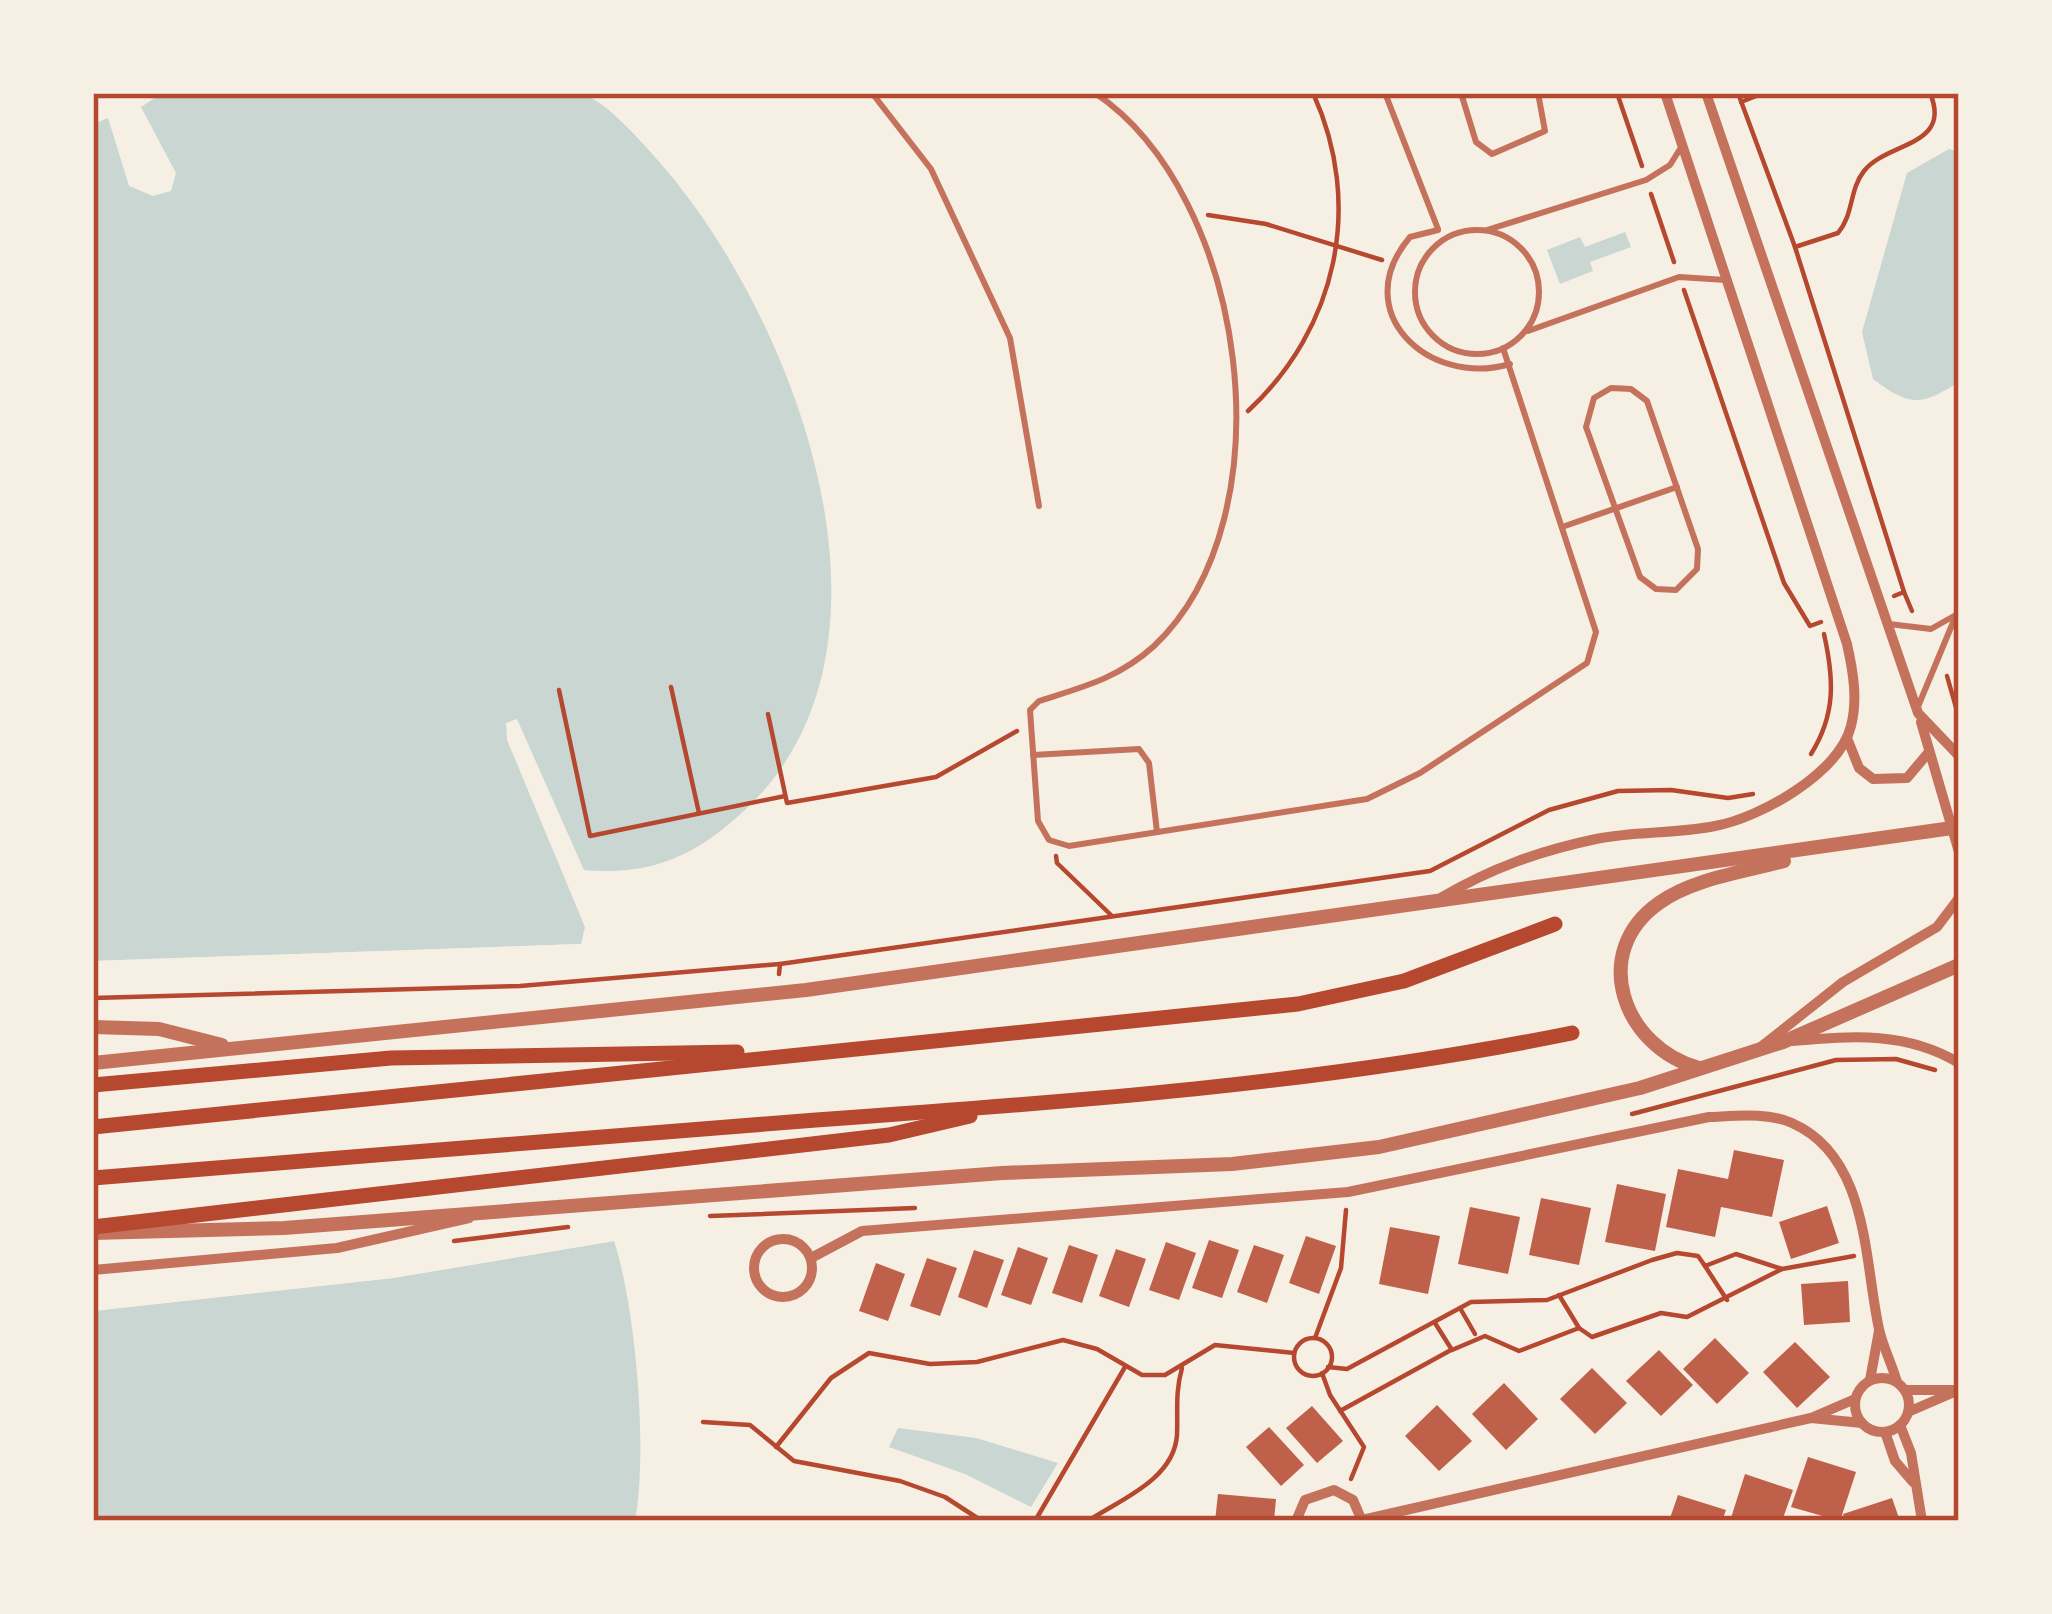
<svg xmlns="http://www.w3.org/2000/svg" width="2052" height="1614" viewBox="0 0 2052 1614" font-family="Cabin,sans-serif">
<rect width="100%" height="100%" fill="#f6efe4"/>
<g fill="#c9d6d2">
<path d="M162,93C262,93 362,93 462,93C498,93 545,85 580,93C606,99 649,150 667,171C796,324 919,646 746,809C696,856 652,876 584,870L517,719L506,723L507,740L585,927L581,944L93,961V124L108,118L129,186L153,196L171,191L176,173L141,107Z"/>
<path d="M1949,149L1959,152V382C1921,406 1910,407 1873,379L1862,332L1907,173Z"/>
<polygon points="1625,232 1631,247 1590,262 1593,271 1560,284 1547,250 1580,237 1585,247"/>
<path d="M614,1241C636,1309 648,1451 635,1521H93V1311L393,1278Z"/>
<polygon points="898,1428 976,1438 1058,1463 1031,1507 965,1474 889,1447"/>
</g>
<g fill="#f6efe4">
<polygon points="581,944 581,950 93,967 93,961"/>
<polygon points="613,1235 614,1241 393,1278 93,1311 93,1305 392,1272"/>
</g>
<g fill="#bf614a">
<polygon points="1734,1150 1784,1160 1772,1217 1721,1207 1715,1237 1666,1227 1678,1169 1728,1179"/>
<polygon points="1617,1184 1666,1194 1655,1251 1605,1242"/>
<polygon points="1541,1198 1591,1208 1579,1265 1529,1255"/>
<polygon points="1827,1206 1839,1243 1791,1259 1779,1222"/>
<polygon points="1470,1207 1520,1217 1508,1274 1458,1264"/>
<polygon points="1390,1227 1440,1236 1428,1294 1379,1284"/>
<polygon points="1306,1236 1336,1246 1319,1294 1289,1283"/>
<polygon points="1209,1240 1239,1250 1222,1298 1192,1288"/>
<polygon points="1166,1242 1196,1253 1179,1300 1149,1290"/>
<polygon points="1069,1245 1098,1255 1082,1303 1052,1293"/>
<polygon points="1254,1245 1284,1255 1267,1303 1237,1292"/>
<polygon points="1018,1247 1048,1258 1031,1305 1001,1295"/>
<polygon points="1116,1249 1146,1259 1129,1307 1099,1296"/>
<polygon points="974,1250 1004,1260 987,1308 958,1297"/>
<polygon points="927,1258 957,1268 940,1316 910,1306"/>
<polygon points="876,1263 905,1274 888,1321 859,1311"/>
<polygon points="1848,1281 1850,1322 1804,1325 1801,1284"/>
<polygon points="1715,1338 1749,1373 1717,1404 1683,1369"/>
<polygon points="1795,1342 1830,1377 1797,1408 1763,1372"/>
<polygon points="1659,1350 1693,1385 1661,1416 1626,1381"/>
<polygon points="1592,1368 1627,1403 1595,1434 1560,1399"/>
<polygon points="1504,1383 1538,1419 1506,1450 1472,1414"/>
<polygon points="1437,1405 1472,1441 1439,1471 1405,1436"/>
<polygon points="1312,1406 1343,1441 1317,1463 1286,1428"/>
<polygon points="1269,1427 1304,1465 1281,1486 1246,1447"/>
<polygon points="1808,1457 1856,1472 1840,1521 1791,1507"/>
<polygon points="1745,1474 1793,1490 1782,1521 1730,1521"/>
<polygon points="1218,1494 1276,1499 1274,1521 1215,1521"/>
<polygon points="1678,1495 1726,1510 1722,1521 1669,1521"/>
<polygon points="1892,1498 1900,1521 1845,1521 1843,1514"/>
</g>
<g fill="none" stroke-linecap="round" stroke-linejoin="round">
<g stroke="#b5482f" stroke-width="4.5">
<polyline points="1617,93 1642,166"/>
<polyline points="1738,93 1795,247 1904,592"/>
<polyline points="1741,102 1764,93"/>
<polyline points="1651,194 1674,262"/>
<polyline points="1208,215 1266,224 1382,260"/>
<path d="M1795,247L1838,233C1854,214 1849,190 1864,171C1886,142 1953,147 1930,93"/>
<polyline points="1684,290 1784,583 1810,626 1821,622"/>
<path d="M1248,411C1337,328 1364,205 1313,93"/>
<polyline points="1894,596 1904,592 1912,611"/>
<polyline points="1947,676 1959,718"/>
<polyline points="671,687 699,813"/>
<polyline points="559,690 590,836 785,796"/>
<polyline points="768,714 787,803 936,777 1017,731"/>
<path d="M1811,754C1836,714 1834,679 1824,634"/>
<polyline points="1056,856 1057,863 1112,916"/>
<polyline points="779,974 780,964 1430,871 1549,810 1618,791 1671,790 1728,798 1753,794"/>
<polyline points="93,998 520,986 780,964"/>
<polyline points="1632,1114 1836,1060 1896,1059 1935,1070"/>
<polyline points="710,1216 915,1208"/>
<polyline points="454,1241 568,1227"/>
<polyline points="1705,1266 1727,1300"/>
<polyline points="1559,1295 1579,1328"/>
<polyline points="1460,1308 1475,1334"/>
<polyline points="1435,1323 1452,1350 1485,1336 1519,1351 1579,1328 1592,1337 1661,1313 1687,1317 1782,1269"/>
<polyline points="1315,1338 1341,1268 1346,1210"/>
<circle cx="1313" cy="1357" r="19"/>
<polyline points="1328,1367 1347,1369 1471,1302 1547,1300 1652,1260 1677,1253 1698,1256 1705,1266 1736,1254 1782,1269 1854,1256"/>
<polyline points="1322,1373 1330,1395 1364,1447 1351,1479"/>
<polyline points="1340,1411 1451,1350"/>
<polyline points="703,1422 750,1425 794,1461 900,1481 945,1497 982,1521"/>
<polyline points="776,1447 831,1378 869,1353 930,1364 977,1362 1063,1340 1097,1349 1142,1375 1165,1375 1215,1345 1294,1353"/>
<polyline points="1035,1521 1125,1367"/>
<path d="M1088,1521C1119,1500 1174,1480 1177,1435C1178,1410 1175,1393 1182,1368"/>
</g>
<g stroke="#c5725c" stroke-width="6">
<polyline points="872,93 931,169 1010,338 1039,506"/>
<path d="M1095,93C1247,195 1291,517 1154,646C1119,678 1083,687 1039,701L1030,710L1038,821L1049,840L1069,846L1367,799L1420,773L1587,663L1596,632L1503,348"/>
<polyline points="1385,93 1438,229"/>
<polyline points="1461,93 1476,142 1492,154 1545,131 1538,93"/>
<circle cx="1477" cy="292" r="62"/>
<path d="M1438,230L1410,237C1347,311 1428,388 1510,364"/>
<polyline points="1487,230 1646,180 1670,165 1680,149"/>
<polyline points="1528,331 1679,277 1726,280"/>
<polygon points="1611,388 1631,389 1647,401 1698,549 1697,569 1676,590 1656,589 1640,577 1586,427 1594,398"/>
<polyline points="1562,527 1677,487"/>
<polyline points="1889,624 1931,629 1954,616"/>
<polyline points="1917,709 1959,608"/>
<polyline points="1033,755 1139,749 1149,763 1157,832"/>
</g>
<g stroke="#c5725c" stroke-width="10">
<polyline points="1706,93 1918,713 1959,756"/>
<polyline points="1921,722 1959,852"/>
<polyline points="1847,738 1859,768 1873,779 1907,778 1929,752"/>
<path d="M1442,897C1492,868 1539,851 1596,839C1635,831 1676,834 1715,826C1759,818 1839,774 1851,726C1858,699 1853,671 1847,644L1665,93"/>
<path d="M1793,1041C1852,1036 1906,1031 1959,1063"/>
<polyline points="1762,1046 1843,982 1937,927 1959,898"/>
<circle cx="783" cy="1268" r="29"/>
<path d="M811,1258L862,1231L1348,1192L1709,1117C1735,1116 1767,1112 1792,1123C1869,1157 1864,1261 1879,1329C1883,1347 1892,1364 1897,1382"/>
<polyline points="93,1270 337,1248 469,1218"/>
<circle cx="1882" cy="1405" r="27"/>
<polyline points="1870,1380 1879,1331"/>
<polyline points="1905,1390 1955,1390"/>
<polyline points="1908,1412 1959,1390"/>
<polyline points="1811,1418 1862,1423"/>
<polyline points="1900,1425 1911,1453 1922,1521"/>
<polyline points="1885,1432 1895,1461 1913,1482"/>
<polyline points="1362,1520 1811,1418 1855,1399"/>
<polyline points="1296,1521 1305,1500 1334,1490 1353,1500 1362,1521"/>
</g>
<g stroke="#c5725c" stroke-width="14">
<polyline points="93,1027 159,1029 222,1045"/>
<polyline points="93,1063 806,990 1959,827"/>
<path d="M1699,1068C1624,1048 1588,953 1659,903C1692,879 1744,872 1784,861"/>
<polyline points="93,1233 284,1228 1002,1173 1232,1164 1379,1147 1640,1088 1783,1042 1959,965"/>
</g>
<g stroke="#b5482f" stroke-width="15">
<polyline points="93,1085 391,1058 737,1052"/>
<polyline points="93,1127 1298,1004 1404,981 1555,924"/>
<path d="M93,1178C334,1159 575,1138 816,1120C1069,1102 1322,1084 1572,1033"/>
<polyline points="93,1227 889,1135 970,1116"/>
</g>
</g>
<rect width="2052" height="1614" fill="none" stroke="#f6efe4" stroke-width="192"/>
<rect x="96" y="96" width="1860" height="1422" fill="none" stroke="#b5482f" stroke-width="4.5"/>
</svg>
